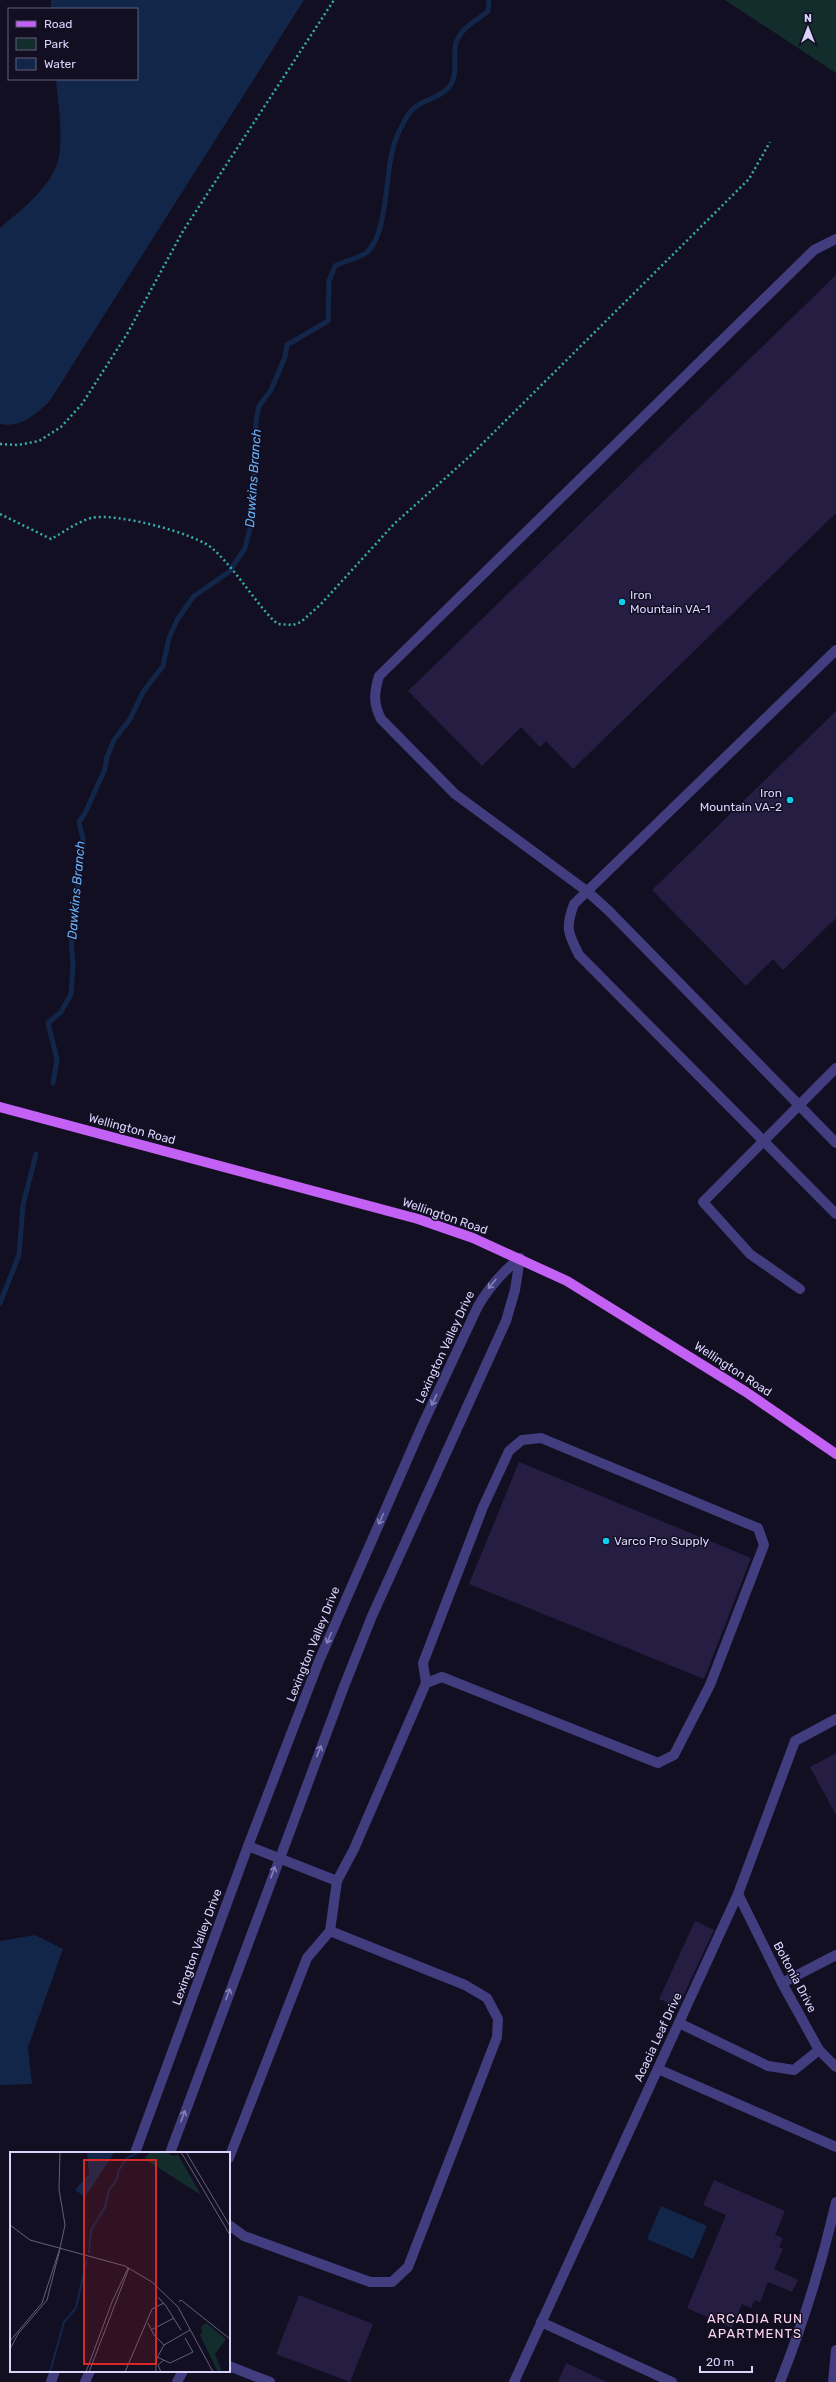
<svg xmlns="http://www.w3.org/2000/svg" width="836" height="2382" viewBox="0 0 836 2382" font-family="Rubik,sans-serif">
<rect width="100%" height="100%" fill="#130f23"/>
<polygon fill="#132c2c" points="725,0 836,0 836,73"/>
<g fill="#122649">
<path d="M51,0H304L49,402C34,415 22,428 0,424V228C20,211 55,184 59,156C63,131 58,103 56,79H137V9H51Z"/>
<polygon points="35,1935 63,1949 28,2047 32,2084 0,2085 0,1941"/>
<polygon points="661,2206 707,2226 693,2259 647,2239"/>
</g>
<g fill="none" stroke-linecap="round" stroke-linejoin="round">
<g stroke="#122649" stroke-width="5">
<path d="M53,1083L57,1059L48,1023L61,1012L71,994L73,966L71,933L75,924L79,868L84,843L79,822L85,813L105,769L107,757L114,740L130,719L143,692L163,666L169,638L177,620L194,596L229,572L245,548L253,517L256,420L259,406L271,390L285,357L287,345L328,321L329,281L335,266C344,261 357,259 366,253C388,235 385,175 393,149C395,138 401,127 406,118C417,98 436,102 449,87C460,74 451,54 457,40C463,26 477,21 488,11L489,0"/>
<polyline points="0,1303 19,1255 23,1205 36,1154"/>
</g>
</g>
<g fill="#251d42">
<polygon points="836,275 836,513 573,769 546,741 540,747 521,727 482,766 408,691"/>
<polygon points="836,711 836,918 783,970 773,959 746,986 652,890"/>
<polygon points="519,1462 751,1558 704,1679 469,1584"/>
<polygon points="836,1753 836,1815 810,1767"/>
<polygon points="695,1921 714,1930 678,2007 659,1999"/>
<polygon points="714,2180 785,2211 775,2235 783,2238 779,2247 783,2249 774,2269 798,2280 792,2292 768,2282 760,2302 755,2300 751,2308 742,2304 732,2328 687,2308 726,2215 703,2205"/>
<polygon points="299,2295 373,2324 350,2382 276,2354"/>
<polygon points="566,2363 607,2382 558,2382"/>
</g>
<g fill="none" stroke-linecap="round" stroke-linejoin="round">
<g stroke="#36aeab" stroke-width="2.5" stroke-dasharray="2 3" stroke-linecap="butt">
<polyline points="0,444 18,445 39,441 61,427 82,404 127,334 183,231 334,0"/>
<path d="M0,514L51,539C64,532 77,522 91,518C114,512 196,533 213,549C236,570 252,598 274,621L278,624L293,625L301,622L321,604L394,524L470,456L749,179L770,142"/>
</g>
<g stroke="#423d7f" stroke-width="10">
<path d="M836,239L814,250L379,676C374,693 373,703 381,719L455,794L588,892L608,910L836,1143"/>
<path d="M836,650L574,904C565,928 568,933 579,955L836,1214"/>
<polyline points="800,1289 750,1254 703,1202 836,1068"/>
<polyline points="248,1846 337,1881 354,1849 426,1683 423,1663 483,1507 509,1451 522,1440 541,1438 758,1528 764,1545 710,1685 674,1755 658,1763 442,1677 426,1683"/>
<polyline points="738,1894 782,1983 819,2050 836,2067"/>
<polyline points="782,1983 836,1955"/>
<polyline points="679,2023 768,2066 794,2070 819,2050"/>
<polyline points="658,2069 836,2147"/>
<path d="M135,2153L248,1846L319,1661L422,1426L478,1306C490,1286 502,1272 520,1258"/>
<polyline points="170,2153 343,1689 372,1616 506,1321 515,1290 520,1258"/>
<polyline points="229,2158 307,1958 330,1931 337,1881"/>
<polyline points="229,2225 244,2236 370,2282 392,2282 408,2267 497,2037 498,2019 487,1998 465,1985 330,1931"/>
<polyline points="541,2322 672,2382"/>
<polyline points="229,2366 270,2382"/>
<polyline points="51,2382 55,2371"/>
<polyline points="85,2382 90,2371"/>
<polyline points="177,2382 183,2371"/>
<polyline points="514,2382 738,1894 795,1741 836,1719"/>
<path d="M780,2382C803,2324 822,2263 836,2202"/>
<polyline points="833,2382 836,2350"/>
</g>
<polyline stroke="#c361f5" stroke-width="10" points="0,1107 418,1219 473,1238 567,1281 746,1392 836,1454"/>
</g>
<defs><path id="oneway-shaft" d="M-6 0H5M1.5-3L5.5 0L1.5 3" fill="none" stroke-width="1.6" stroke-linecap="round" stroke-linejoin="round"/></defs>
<g stroke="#8681b7">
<use href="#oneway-shaft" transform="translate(492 1284) rotate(130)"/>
<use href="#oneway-shaft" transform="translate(434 1400) rotate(115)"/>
<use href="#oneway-shaft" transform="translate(381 1519) rotate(114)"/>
<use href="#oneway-shaft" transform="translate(329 1638) rotate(113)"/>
<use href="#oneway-shaft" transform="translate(319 1751) rotate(-69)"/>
<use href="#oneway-shaft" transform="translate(273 1872) rotate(-70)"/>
<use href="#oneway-shaft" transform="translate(228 1994) rotate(-70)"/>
<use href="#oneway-shaft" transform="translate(183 2116) rotate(-70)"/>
</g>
<g fill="#0ed0ee" stroke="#130f23" stroke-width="1.5">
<circle cx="622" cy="602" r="4"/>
<circle cx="790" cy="800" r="4"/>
<circle cx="606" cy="1541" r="4"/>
</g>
<g text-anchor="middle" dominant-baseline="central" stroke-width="3" stroke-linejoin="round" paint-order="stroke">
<g font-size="12" fill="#dad4fc" stroke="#130f23" text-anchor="start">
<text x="630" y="595">Iron<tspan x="630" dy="14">Mountain VA-1</tspan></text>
<text x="782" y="793" text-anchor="end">Iron<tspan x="782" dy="14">Mountain VA-2</tspan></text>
<text x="614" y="1541">Varco Pro Supply</text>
</g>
<g font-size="12" fill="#dad4fc" stroke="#130f23">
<text transform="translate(132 1129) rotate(15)">Wellington Road</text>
<text transform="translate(445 1216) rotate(19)">Wellington Road</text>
<text transform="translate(445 1347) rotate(-65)">Lexington Valley Drive</text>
<text transform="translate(733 1369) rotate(33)">Wellington Road</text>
<text transform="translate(313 1644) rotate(-68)">Lexington Valley Drive</text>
<text transform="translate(197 1947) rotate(-70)">Lexington Valley Drive</text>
<text transform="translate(795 1977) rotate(62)">Boltonia Drive</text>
<text transform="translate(658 2037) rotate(-65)">Acacia Leaf Drive</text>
</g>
<g font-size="13" font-style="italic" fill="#68b0f6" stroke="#130f23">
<text transform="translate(253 478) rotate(-86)">Dawkins Branch</text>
<text transform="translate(76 890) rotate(-85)">Dawkins Branch</text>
</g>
<g font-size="13" letter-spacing="1" fill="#fcd5ed" stroke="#130f23">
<text x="755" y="2318">ARCADIA RUN<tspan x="755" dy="15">APARTMENTS</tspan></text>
</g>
</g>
<g transform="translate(10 2152)">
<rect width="220" height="220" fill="#130f23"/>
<path d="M141,0H157L162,4L168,3L191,43L136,8L135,5ZM196,171L216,187L205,202L212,220H208L190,183L192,181L191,175Z" fill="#132c2c"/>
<path d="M77,0L104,1L75,45L65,38L79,22Z" fill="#122649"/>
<path fill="none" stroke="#122649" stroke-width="2" d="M79,101L81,78L95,55L99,38L106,29L109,18L117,6L129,0M40,220L54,170L66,156L77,107"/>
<path fill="none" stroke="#635e7a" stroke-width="1" d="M171,0L220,83M176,0L220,74M0,73L20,88L115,114L142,130L168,155L203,220M148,145L156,154L171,178M169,150L171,148L220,187M138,171L144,183L154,193M141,178L164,166M0,189L32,151L50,96L55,73L49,37L50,0M0,197L8,182L37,148L50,97M147,205L160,211L183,200L175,186M76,220L102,150L118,116M79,220L119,116M115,220L142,157L154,151M146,220V208L154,193L180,178M151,220L148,213L154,208"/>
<path fill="#d62828" fill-opacity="0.15" stroke="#d62828" stroke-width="2" d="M74,8H146V212H74Z"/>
<rect width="220" height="220" fill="none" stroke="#dad4fc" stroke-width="2"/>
</g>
<rect x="8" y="8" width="130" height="72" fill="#130f23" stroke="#635e7a"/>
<rect x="16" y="21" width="20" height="6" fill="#c361f5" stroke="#635e7a"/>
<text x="44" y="28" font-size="12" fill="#dad4fc">Road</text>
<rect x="16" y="38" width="20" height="12" fill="#132c2c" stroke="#635e7a"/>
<text x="44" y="48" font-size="12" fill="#dad4fc">Park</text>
<rect x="16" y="58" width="20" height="12" fill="#122649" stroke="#635e7a"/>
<text x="44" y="68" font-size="12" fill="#dad4fc">Water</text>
<g transform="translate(808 28)" stroke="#130f23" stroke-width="3" paint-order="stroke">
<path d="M0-3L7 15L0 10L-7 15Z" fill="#dad4fc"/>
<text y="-6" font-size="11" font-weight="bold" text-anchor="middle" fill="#dad4fc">N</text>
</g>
<path d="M700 2366v6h52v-6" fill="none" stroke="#dad4fc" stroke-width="2"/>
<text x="706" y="2366" font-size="12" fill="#dad4fc" stroke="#130f23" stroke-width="3" paint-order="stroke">20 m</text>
</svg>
